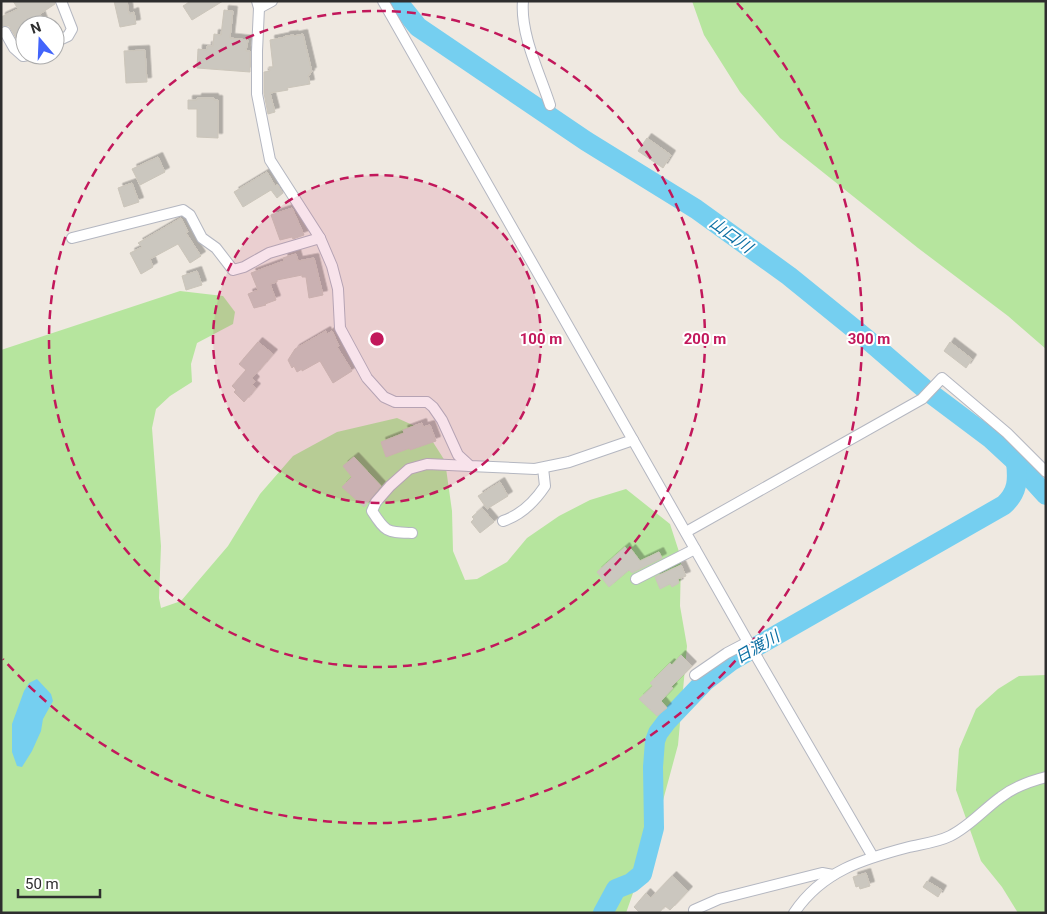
<svg xmlns="http://www.w3.org/2000/svg" width="1047" height="914" viewBox="0 0 1047 914" font-family="Roboto,'Noto Sans JP',sans-serif">
<defs>
<filter id="shadow"><feDropShadow dx="4.5" dy="-4.5" stdDeviation="0" flood-color="#0004"/></filter>
</defs>
<rect width="100%" height="100%" fill="#efe9e1"/>
<g fill="#b6e59e">
<polygon points="692,1 1046,1 1046,349 1008,316 918,248 780,138 740,92 704,35"/>
<polygon points="180,291 223,296 235,312 233,324 197,343 191,364 192,382 170,396 156,409 152,428 161,546 159,598 161,608 181,601 228,546 260,494 293,456 337,432 397,418 426,431 445,461 452,511 453,551 465,580 477,579 507,562 527,538 559,516 590,500 626,489 670,524 681,558 680,606 687,646 678,745 655,830 626,913 1,913 1,350"/>
<polygon points="1046,675 1046,913 1018,913 1002,887 981,861 956,790 959,749 976,709 998,689 1019,676"/>
</g>
<polygon fill="#75cff0" points="37,679 51,694 53,701 43,719 41,731 32,751 22,767 17,766 12,752 12,724 24,691 29,683"/>
<g fill="none" stroke-linecap="round" stroke-linejoin="round">
<g stroke="#75cff0" stroke-width="20">
<polyline points="397,1 418,27 586,141 696,209 789,276 868,340 926,390 990,438 1016,462 1046,495"/>
<path d="M603,913L616,889L631,883L642,874L654,828L653,767L655,741L658,733L667,721L705,681L731,661L1004,505C1018,492 1018,480 1016,462"/>
</g>
</g>
<g fill="#cbc7bf" stroke="#cbc5ba" filter="url(#shadow)">
<polygon points="13,1 54,1 55,4 40,14 44,25 25,25 25,40 19,43 9,26 1,26 1,17 18,9"/>
<polygon points="114,1 127,1 129,14 134,12 136,24 120,27"/>
<polygon points="191,1 223,1 192,20 183,6"/>
<polygon points="224,10 233,11 230,38 248,40 246,51 250,51 250,72 197,68 198,49 207,50 207,46 213,46 214,34 221,35"/>
<polygon points="303,34 312,72 310,72 310,75 308,75 310,84 287,88 288,90 270,93 275,112 268,114 264,93 264,72 270,71 269,67 273,67 270,40 285,37 285,36 294,35 294,36"/>
<polygon points="145,50 147,82 126,83 124,51"/>
<polygon points="197,98 214,98 214,100 218,100 218,138 197,137 197,109 188,109 188,100 197,100"/>
<polygon points="647,138 671,155 663,168 638,151"/>
<polygon points="158,157 165,172 140,185 132,169"/>
<polygon points="267,172 275,186 277,184 283,193 277,198 271,190 243,207 234,192"/>
<polygon points="132,183 139,202 124,207 118,188"/>
<polygon points="292,208 304,235 293,239 292,237 280,240 271,215"/>
<polygon points="181,218 188,232 186,233 201,256 190,263 178,244 150,259 153,267 141,274 130,253 142,247 138,243"/>
<polygon points="296,254 298,261 314,258 323,295 309,298 306,277 302,277 302,275 277,280 277,282 270,284 276,300 265,304 266,305 254,308 248,294 258,290 251,273 284,261 283,258"/>
<polygon points="197,271 202,285 186,290 182,276"/>
<polygon points="326,331 327,334 332,331 339,346 337,347 352,371 333,383 320,361 302,371 302,369 297,372 294,366 292,368 288,360 295,349"/>
<polygon points="258,342 273,354 252,378 255,381 252,385 256,388 244,402 234,392 236,390 232,386 246,370 239,364"/>
<polygon points="950,342 972,359 966,368 944,351"/>
<polygon points="422,423 423,427 430,425 436,441 410,450 410,448 386,457 381,442 404,433 403,430"/>
<polygon points="354,457 381,486 364,507 342,487 352,477 343,466"/>
<polygon points="500,482 508,496 487,509 478,496"/>
<polygon points="482,508 494,522 480,533 471,522 474,519 472,517"/>
<polygon points="625,547 628,552 631,549 640,561 659,552 662,558 632,573 629,570 609,587 597,572"/>
<polygon points="681,565 686,576 678,579 679,583 672,587 670,584 660,589 655,577"/>
<polygon points="681,655 692,666 671,687 673,688 661,701 667,708 657,716 639,699 653,686 650,683 670,663 672,665"/>
<polygon points="866,873 870,886 860,889 859,886 856,887 853,877"/>
<polygon points="672,876 688,891 670,910 665,906 659,913 640,913 634,907 646,893 651,898"/>
<polygon points="927,881 942,890 938,897 923,887"/>
</g>
<g fill="none" stroke-linecap="round" stroke-linejoin="round">
<defs>
<g id="minor">
<polyline points="257,1 259,8 257,51 257,94 270,160 320,238 332,266 338,289 340,328 367,378 384,397 395,402 427,402 433,407 442,420 458,455 470,466 535,469 569,462 633,440"/>
<polyline points="383,1 748,642 873,857"/>
<path d="M523,1C520,34 540,74 550,105"/>
<polyline points="259,8 272,1"/>
<polyline points="5,32 14,48 23,56 28,55"/>
<polyline points="55,42 68,36 72,29 61,1"/>
<polyline points="72,238 183,210 190,215 202,238 216,248 233,270 244,267 269,253 320,238"/>
<path d="M503,521C521,515 535,501 545,486L543,468"/>
<polyline points="686,532 922,399 942,378 1007,433 1046,472"/>
<path d="M412,533C387,532 386,533 372,511L376,502L390,486L409,469L427,464L470,466"/>
<polyline points="636,579 695,549"/>
<polyline points="695,675 727,653 748,642"/>
<polyline points="694,910 719,899 822,873 833,875"/>
<path d="M794,913C822,871 863,859 909,847C922,844 938,842 950,836C969,827 984,809 1001,797C1014,787 1030,781 1046,777"/>
</g>
</defs>
<use href="#minor" stroke="#b4b7c1" stroke-width="12"/>
<use href="#minor" stroke="#fff" stroke-width="10"/>
</g>
<circle cx="377" cy="339" r="164" fill="#c2185b" fill-opacity=".12"/>
<g fill="none" stroke="#c2185b" stroke-width="2.5" stroke-dasharray="9 6">
<circle cx="377" cy="339" r="164"/>
<circle cx="377" cy="339" r="328"/>
<path d="M737 3A492 492 0 1 1 3 659"/>
</g>
<g text-anchor="middle" dominant-baseline="central" stroke-width="4" stroke-linejoin="round" paint-order="stroke">
<g font-size="16" font-style="italic" fill="#0d6fa3" stroke="#fff">
<text transform="translate(731 235) rotate(36)">山口川</text>
<text transform="translate(757 647) rotate(-30)">日渡川</text>
</g>
</g>
<circle cx="377" cy="339" r="8" fill="#c2185b" stroke="#fff" stroke-width="2.5"/>
<g font-size="15" text-anchor="middle" font-weight="bold" fill="#c2185b" stroke="#fff" stroke-width="4" stroke-linejoin="round" paint-order="stroke">
<text x="541" y="344">100 m</text>
<text x="705" y="344">200 m</text>
<text x="869" y="344">300 m</text>
</g>
<rect width="1047" height="914" fill="none" stroke="#2e2e2e" stroke-width="5"/>
<g transform="translate(40 40) rotate(341)"><circle r="24" fill="#ffffff" stroke="#ababab"/>
<path d="M0-4L9 19L0 12L-9 19Z" fill="#4264fb"/>
<text y="-8" font-size="14" font-weight="bold" text-anchor="middle" fill="#2e2e2e">N</text>
</g>
<path d="M18 889v8h82v-8" fill="none" stroke="#2e2e2e" stroke-width="2.5"/>
<text x="25" y="889" font-size="15" fill="#2e2e2e" stroke="#ffffff" stroke-width="4" paint-order="stroke">50 m</text>
</svg>
